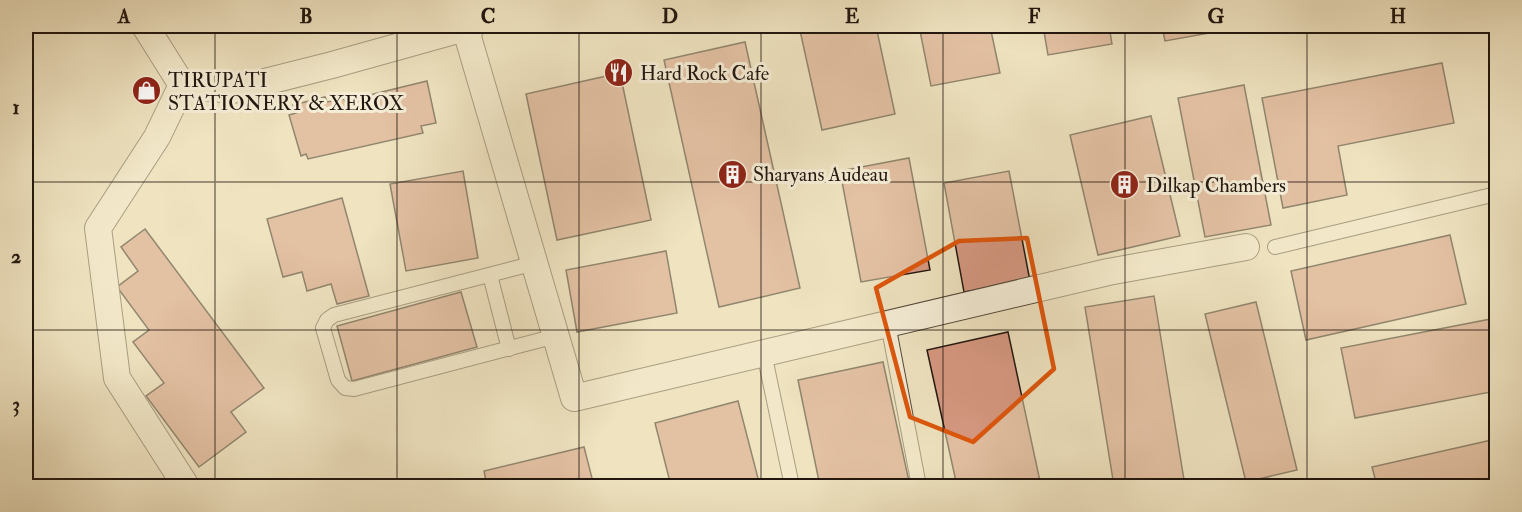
<svg xmlns="http://www.w3.org/2000/svg" width="1522" height="512" viewBox="0 0 1522 512" font-family="'IM FELL Double Pica',serif">
<rect width="100%" height="100%" fill="#efe3c0"/>
<filter id="stains"><feTurbulence type="fractalNoise" baseFrequency=".00333" numOctaves="4"/><feColorMatrix values="0 0 0 0 .2 0 0 0 0 .09 0 0 0 0 .02 0 0 0 .5 -.17"/></filter>
<radialGradient id="worn" r=".72"><stop offset=".6" stop-color="#630" stop-opacity="0"/><stop offset="1" stop-color="#630" stop-opacity=".3"/></radialGradient>
<g fill="#d69881" stroke="#21160f" stroke-width="1.5">
<polygon points="799,26 876,26 895,114 822,130"/>
<polygon points="919,26 990,26 1000,73 931,86"/>
<polygon points="1043,26 1109,26 1112,44 1048,55"/>
<polygon points="1162,26 1231,26 1232,29 1165,41"/>
<polygon points="745,42 800,288 719,307 664,60"/>
<polygon points="1442,63 1454,123 1338,146 1347,195 1283,208 1262,98"/>
<polygon points="620,73 651,220 557,240 526,94"/>
<polygon points="427,81 436,123 421,126 423,133 308,159 306,154 301,156 289,115 296,113 293,105 325,97 327,102 344,99 345,101"/>
<polygon points="1244,85 1271,225 1205,237 1178,98"/>
<polygon points="1151,116 1180,236 1098,255 1070,135"/>
<polygon points="909,158 930,270 861,282 840,171"/>
<polygon points="463,171 478,258 406,271 390,184"/>
<polygon points="1009,171 1030,281 964,292 944,183"/>
<polygon points="342,198 369,296 337,304 331,284 307,291 302,272 283,277 267,219"/>
<polygon points="145,229 264,388 231,412 246,432 199,467 146,396 164,383 133,342 149,330 117,287 138,271 121,247"/>
<polygon points="1450,235 1466,304 1306,340 1291,271"/>
<polygon points="666,251 677,313 577,332 566,270"/>
<polygon points="461,292 477,347 352,381 337,326"/>
<polygon points="1154,296 1185,486 1114,486 1085,307"/>
<polygon points="1256,302 1297,470 1246,482 1205,314"/>
<polygon points="1496,318 1496,391 1355,418 1341,348"/>
<polygon points="1008,332 1041,486 957,486 927,350"/>
<polygon points="883,362 910,486 820,486 798,380"/>
<polygon points="738,401 760,486 671,486 655,423"/>
<polygon points="1496,439 1496,486 1377,486 1372,467"/>
<polygon points="584,447 594,486 487,486 484,471"/>
</g>
<g fill="none" stroke-linecap="round" stroke-linejoin="round">
<defs>
<g id="lane">
<polyline points="1275,247 1496,194"/>
<polyline points="535,263 334,315 327,320 323,328 338,380 345,388 354,389 556,336"/>
<polyline points="490,275 509,349"/>
<polyline points="888,324 919,486"/>
<polyline points="764,353 792,486"/>
</g>
<g id="street">
<polyline points="145,26 182,85 233,90 332,65 472,26"/>
<polyline points="465,27 574,398 1108,272 1246,247"/>
<polyline points="182,85 157,137 98,228 117,378 186,486"/>
</g>
</defs>
<use href="#lane" stroke="#54493b" stroke-width="16"/>
<use href="#street" stroke="#54493b" stroke-width="28"/>
<use href="#lane" stroke="#f5edd6" stroke-width="14"/>
<use href="#street" stroke="#f5edd6" stroke-width="26"/>
</g>
<path d="M0 0H1522V512H0ZM1027,238L1054,369L973,442L910,417L876,288L959,241Z" fill="#efe3c0" fill-opacity=".55" fill-rule="evenodd"/>
<path fill="none" stroke="#de560c" stroke-width="4.5" stroke-linejoin="round" d="M1027,238L1054,369L973,442L910,417L876,288L959,241Z"/>
<path fill="none" stroke="#21160f" stroke-width="1.5" stroke-opacity="0.55" d="M215,26V486M397,26V486M579,26V486M761,26V486M943,26V486M1125,26V486M1307,26V486M26,182H1496M26,330H1496"/>
<defs>
<symbol id="restaurant-disc" viewBox="-11 -11 22 22"><circle r="9.5" fill="#8f2418" stroke="#f5edd6"/><path d="M-5-6h1v4h1v-4h1v4h1v-4h1v5L-1.5 .5V6h-2V.5L-5-1ZM5-6V6H3V1.5H1.5Q1.5-4 5-6Z" fill="#fff"/></symbol>
<symbol id="shop-disc" viewBox="-11 -11 22 22"><circle r="9.5" fill="#8f2418" stroke="#f5edd6"/><path d="M-5-2.5h2.3a2.7 3.5 0 0 1 5.4 0H5L5.5 6h-11ZM-1.5-2.5h3a1.5 2.3 0 0 0-3 0Z" fill="#fff"/></symbol>
<symbol id="building-disc" viewBox="-11 -11 22 22"><circle r="9.5" fill="#8f2418" stroke="#f5edd6"/><path d="M-4-6H4V6H1V3H-1V6H-4ZM-2.5-4.3h1.7v1.8h-1.7ZM.8-4.3h1.7v1.8H.8ZM-2.5-1h1.7V.8h-1.7ZM.8-1h1.7V.8H.8Z" fill="#fff"/></symbol>
</defs>
<g fill-rule="evenodd">
<use href="#restaurant-disc" x="602" y="56" width="33" height="33"/>
<use href="#shop-disc" x="130" y="74" width="33" height="33"/>
<use href="#building-disc" x="716" y="158" width="33" height="33"/>
<use href="#building-disc" x="1108" y="168" width="33" height="33"/>
</g>
<g text-anchor="middle" dominant-baseline="central" stroke-width="6" stroke-linejoin="round" paint-order="stroke">
<g font-size="20" fill="#21160f" stroke="#f5edd6" text-anchor="start">
<text x="640" y="73">Hard Rock Cafe</text>
<text x="168" y="80">TIRUPATI<tspan x="168" dy="23">STATIONERY &amp; XEROX</tspan></text>
<text x="753" y="174">Sharyans Audeau</text>
<text x="1146" y="185">Dilkap Chambers</text>
</g>
</g>
<rect width="1522" height="512" fill="none" stroke="#efe3c0" stroke-width="66"/>
<rect x="33" y="33" width="1456" height="446" fill="none" stroke="#21160f" stroke-width="2"/>
<g font-size="20" text-anchor="middle" font-weight="bold" fill="#21160f">
<text x="124" y="23">A</text>
<text x="306" y="23">B</text>
<text x="488" y="23">C</text>
<text x="670" y="23">D</text>
<text x="852" y="23">E</text>
<text x="1034" y="23">F</text>
<text x="1216" y="23">G</text>
<text x="1398" y="23">H</text>
<text x="16" y="114">1</text>
<text x="16" y="263">2</text>
<text x="16" y="411">3</text>
</g>
<rect width="100%" height="100%" filter="url(#stains)"/>
<rect width="100%" height="100%" fill="url(#worn)"/>
</svg>
